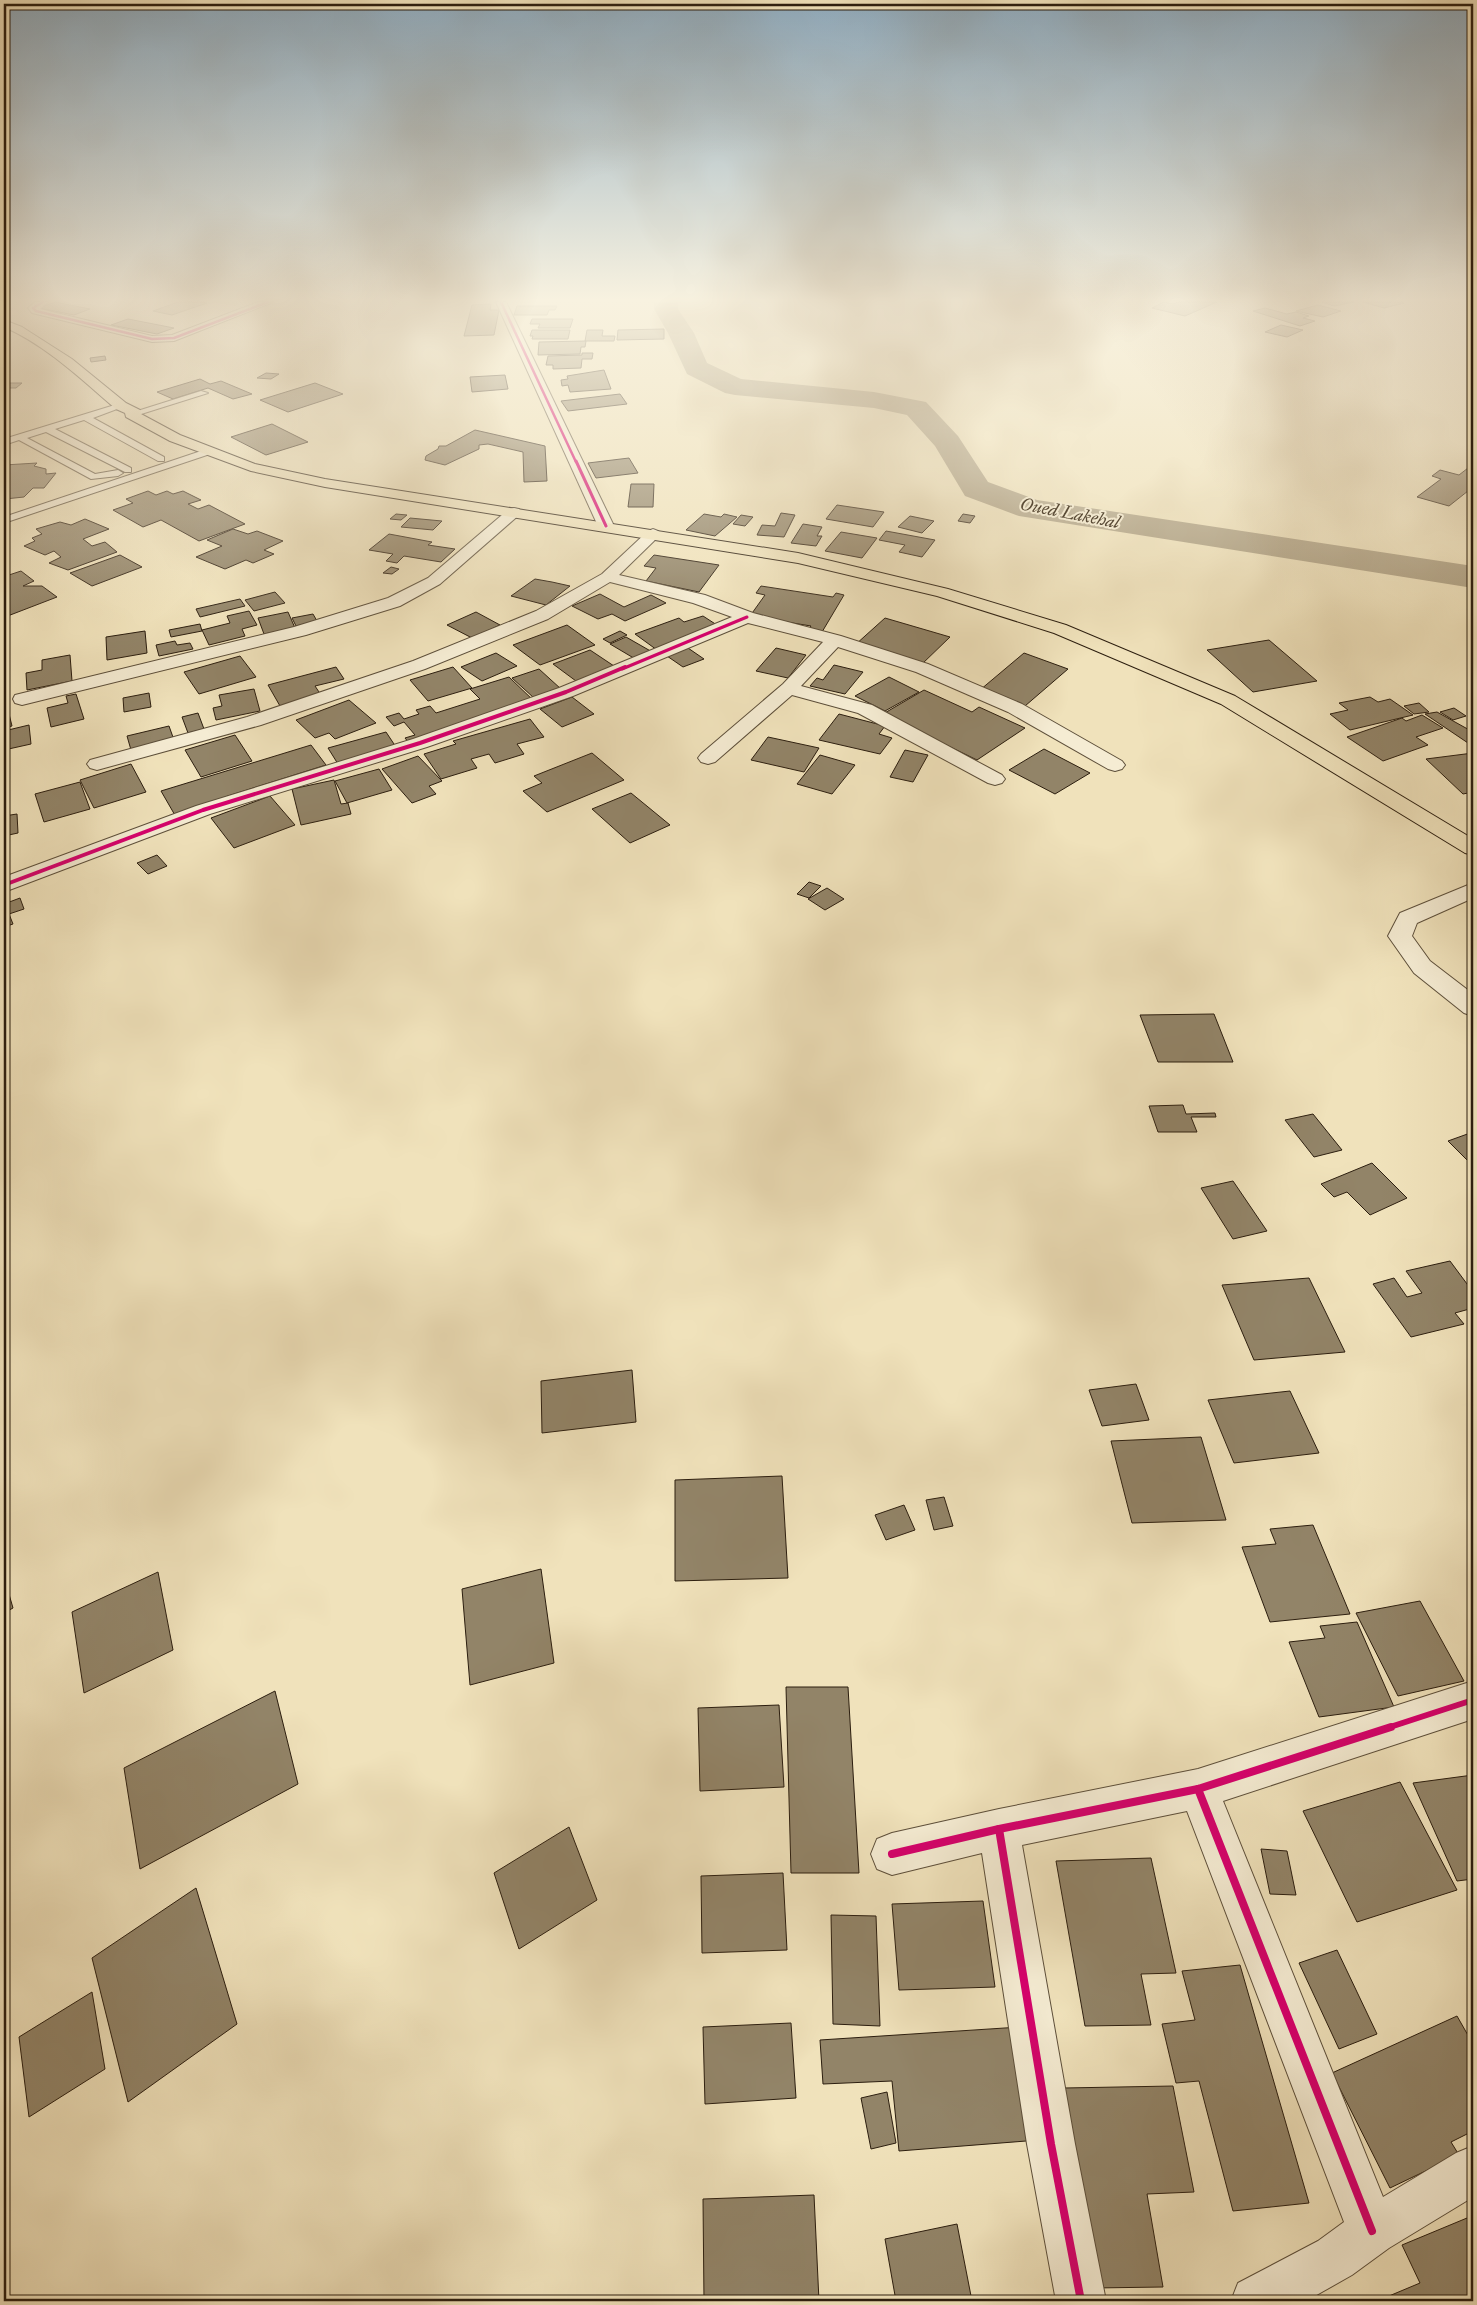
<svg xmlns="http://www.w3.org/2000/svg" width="1477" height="2305" viewBox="0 0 1477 2305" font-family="'IM FELL Great Primer',serif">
<rect width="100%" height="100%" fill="#f0e2bb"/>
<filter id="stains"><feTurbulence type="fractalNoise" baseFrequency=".004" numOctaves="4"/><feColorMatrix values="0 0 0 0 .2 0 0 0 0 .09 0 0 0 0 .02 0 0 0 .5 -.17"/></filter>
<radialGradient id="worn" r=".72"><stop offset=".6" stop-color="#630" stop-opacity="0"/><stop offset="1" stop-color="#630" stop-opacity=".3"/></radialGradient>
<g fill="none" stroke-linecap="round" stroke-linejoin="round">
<polygon fill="#ad9f81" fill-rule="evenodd" points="654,302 678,302 678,309 694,333 707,363 741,379 874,392 926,402 958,436 988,482 1037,500 1473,566 1473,588 1019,516 965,496 935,446 907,415 874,408 735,395 725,393 687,374 668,333 654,309"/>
</g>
<g fill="#928468" stroke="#2c1e0f">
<polygon points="55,302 90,309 74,315 39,308"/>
<polygon points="178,302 203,302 207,303 172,315 153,311"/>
<polygon points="1164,302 1173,304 1178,302 1217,302 1185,316 1152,308"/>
<polygon points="1322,302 1354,302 1334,306"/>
<polygon points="1363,302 1402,302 1404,303 1384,308"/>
<polygon points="491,304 490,310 499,310 494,335 464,336 472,305"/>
<polygon points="1318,305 1341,311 1323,317 1296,311"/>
<polygon points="517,306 557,306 555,310 549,310 547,315 514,315"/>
<polygon points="1265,308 1287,314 1296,312 1309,316 1303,318 1315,321 1300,326 1253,311"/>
<polygon points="128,319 174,328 157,334 111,325"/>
<polygon points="532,319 573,319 570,328 538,328 540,324 530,324"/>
<polygon points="1281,325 1303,330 1287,337 1265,332"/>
<polygon points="664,329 664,339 617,340 618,330"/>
<polygon points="532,330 570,330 568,339 532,339 533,336 530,336"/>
<polygon points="587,330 603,330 602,336 615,336 614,341 585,341"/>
<polygon points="586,341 585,347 581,347 580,354 538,355 539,342"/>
<polygon points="582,353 593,353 592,359 582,359 581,368 553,369 553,365 546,365 548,356 582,355"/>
<polygon points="105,356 106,360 91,362 90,358"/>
<polygon points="604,370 611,389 570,392 568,385 562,386 561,380 568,379 567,376"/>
<polygon points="266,373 279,374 271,379 257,378"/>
<polygon points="505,375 508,389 472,392 470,377"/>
<polygon points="200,379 210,384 221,381 252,394 233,399 208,388 173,399 157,392"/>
<polygon points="4,383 22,383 16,388 4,388"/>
<polygon points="315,383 343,394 288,412 260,400"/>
<polygon points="620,394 627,404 568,411 561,401"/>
<polygon points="272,424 308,442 266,455 231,437"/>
<polygon points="475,430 545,446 547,481 524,482 523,452 488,444 479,445 479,449 445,465 425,460 426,456 438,449 439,446 446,446"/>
<polygon points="629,458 638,473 596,478 588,463"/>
<polygon points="37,463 34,466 46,469 46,474 56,473 44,488 33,488 24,497 5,499 8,495 4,495 4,465"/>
<polygon points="1468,468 1473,469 1473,487 1449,506 1417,497 1441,479 1432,476 1440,470 1459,475"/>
<polygon points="631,484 654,484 653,507 628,507"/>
<polygon points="148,491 156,495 167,491 173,494 183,491 201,500 188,504 198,509 209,505 245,524 199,541 161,520 143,527 113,510 133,503 126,499"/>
<polygon points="837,505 884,512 873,527 826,519"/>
<polygon points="781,513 795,515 784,537 757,535 762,525 775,526"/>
<polygon points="396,514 407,515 401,520 390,519"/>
<polygon points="704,514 721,517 724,514 737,517 715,536 686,530"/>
<polygon points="963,514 975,516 970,523 958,521"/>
<polygon points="741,515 753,517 745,526 733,524"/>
<polygon points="910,516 934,521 922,533 898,527"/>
<polygon points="410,518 442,521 433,530 401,527"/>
<polygon points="85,519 109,529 83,539 92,546 105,542 117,552 68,570 49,563 61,557 54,551 45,555 24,546 35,541 32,538 42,534 36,529 60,522 71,525"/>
<polygon points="803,524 822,527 817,536 822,536 816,546 791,543"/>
<polygon points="233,529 248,534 257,531 283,541 264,550 274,554 253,563 246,560 225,569 196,557 222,546 207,540"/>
<polygon points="886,531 935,540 922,557 899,552 905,545 879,540"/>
<polygon points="841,532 877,538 862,558 825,551"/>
<polygon points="389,534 432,542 428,545 455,549 441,562 404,556 397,563 386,561 393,554 369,550"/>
<polygon points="120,555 142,567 92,586 70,573"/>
<polygon points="654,555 719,565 699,592 646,581 656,568 644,566"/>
<polygon points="391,567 399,569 392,574 383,573"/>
<polygon points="21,571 34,581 23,586 42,586 57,597 5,617 4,574 9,575"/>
<polygon points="535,579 552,582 570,586 546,605 511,596"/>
<polygon points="761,586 833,597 836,593 844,595 822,632 808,630 811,626 750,616 765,595 756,593"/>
<polygon points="275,592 285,603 254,611 245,600"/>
<polygon points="600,594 624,607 651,595 666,603 625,621 612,614 598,619 572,606"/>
<polygon points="240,599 245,606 200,617 196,609"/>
<polygon points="249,611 257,625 242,629 245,636 209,645 202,630 230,623 227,616"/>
<polygon points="288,612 295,628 264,634 258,618"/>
<polygon points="476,612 500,625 472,638 447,625"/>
<polygon points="313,614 317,621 296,626 292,618"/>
<polygon points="703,616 720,627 657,650 635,634 679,618 684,622"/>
<polygon points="885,618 950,637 921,665 855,645"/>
<polygon points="200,624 202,631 171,637 169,630"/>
<polygon points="567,625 595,645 540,665 513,645"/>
<polygon points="145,631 147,653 107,660 106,637"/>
<polygon points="620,631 627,635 610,643 603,639"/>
<polygon points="626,637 654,653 637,660 610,644"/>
<polygon points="1269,640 1317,681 1253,692 1207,650"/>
<polygon points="175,641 177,645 190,643 193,649 159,656 156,645"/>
<polygon points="688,648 704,659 683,667 667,656"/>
<polygon points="776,648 806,655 788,678 756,671"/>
<polygon points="590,650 614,666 576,681 553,664"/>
<polygon points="496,653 517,666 482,681 461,667"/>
<polygon points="1024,653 1068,669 1025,706 980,690"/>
<polygon points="70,655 72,681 27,690 26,673 42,670 42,660"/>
<polygon points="240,656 256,677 199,694 184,672"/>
<polygon points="834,665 863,672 845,694 810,686 817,678 823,680"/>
<polygon points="336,667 344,679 315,686 321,695 280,706 268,685"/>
<polygon points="453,667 472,688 428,701 410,680"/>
<polygon points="539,669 561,689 534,698 512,678"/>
<polygon points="509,677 535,702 409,743 405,738 415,735 404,722 394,726 386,717 399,713 404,719 419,714 416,710 430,706 436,713 480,699 470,689"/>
<polygon points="889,677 919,692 885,711 855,696"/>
<polygon points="254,689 260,711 216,720 213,708 222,706 219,695"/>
<polygon points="924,690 972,712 979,707 1025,728 977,760 883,714"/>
<polygon points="149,693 151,707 124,712 123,698"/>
<polygon points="76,694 84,719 51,727 47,708 68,703 66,696"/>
<polygon points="572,697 594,714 562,727 540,709"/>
<polygon points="1370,697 1378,702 1390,699 1413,715 1350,730 1330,714 1348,710 1339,703"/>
<polygon points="349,700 376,723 335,739 329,733 315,738 296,720"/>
<polygon points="1419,703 1429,712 1414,714 1404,706"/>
<polygon points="1454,708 1466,716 1453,720 1440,712"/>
<polygon points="1437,712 1473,732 1473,742 1468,743 1425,714"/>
<polygon points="198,713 204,729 188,733 182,717"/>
<polygon points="9,714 12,726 4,728 4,716"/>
<polygon points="839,714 885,726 879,734 892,738 880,754 819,740"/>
<polygon points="1422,715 1443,728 1416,737 1428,745 1383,761 1347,737 1402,718 1406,721"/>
<polygon points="530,719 544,737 517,744 524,754 495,763 489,754 471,759 477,768 441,779 424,754 456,744 453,741"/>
<polygon points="29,725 31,744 4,750 4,731"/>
<polygon points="169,726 174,740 131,750 127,736"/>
<polygon points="386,732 396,747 338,764 328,748"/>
<polygon points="235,735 252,761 201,777 185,750"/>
<polygon points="768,737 819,748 804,772 751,760"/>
<polygon points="311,745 326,765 228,796 176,817 161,791"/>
<polygon points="1044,749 1090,773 1055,794 1009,770"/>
<polygon points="905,750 928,755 913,782 890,777"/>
<polygon points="592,753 624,780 547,812 523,791 542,783 534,776"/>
<polygon points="1473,753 1473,792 1463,794 1426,759"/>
<polygon points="820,755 855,765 832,794 797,784"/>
<polygon points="418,756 442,781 429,786 436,794 412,803 382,769"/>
<polygon points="131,764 146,792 94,808 80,780"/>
<polygon points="379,769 392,790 347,803 335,781"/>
<polygon points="334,780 341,804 348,803 351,814 301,825 292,789"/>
<polygon points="80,782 90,809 44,822 35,794"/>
<polygon points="631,793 670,825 630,843 592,809"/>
<polygon points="270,796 295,825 234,848 211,818"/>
<polygon points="17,814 18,833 4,836 4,816"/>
<polygon points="157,855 167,866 148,874 137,863"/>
<polygon points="809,882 821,886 809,898 797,894"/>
<polygon points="827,888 844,899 825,910 808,899"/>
<polygon points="20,898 24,909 9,914 13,924 4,927 4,904"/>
<polygon points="1214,1014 1233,1062 1158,1062 1140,1015"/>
<polygon points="1183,1105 1186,1114 1215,1113 1216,1117 1191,1117 1197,1132 1158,1132 1149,1106"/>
<polygon points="1313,1114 1342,1150 1314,1157 1285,1120"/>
<polygon points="1473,1132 1473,1166 1448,1141"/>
<polygon points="1372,1163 1407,1198 1370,1215 1347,1192 1334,1197 1321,1184"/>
<polygon points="1233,1181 1267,1231 1233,1239 1201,1188"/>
<polygon points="1450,1261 1473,1292 1473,1308 1455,1313 1464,1324 1411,1337 1373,1284 1394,1278 1407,1297 1422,1293 1406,1271"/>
<polygon points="1309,1278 1345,1352 1254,1360 1222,1285"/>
<polygon points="632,1370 636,1422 542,1433 541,1381"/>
<polygon points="1136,1384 1149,1420 1102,1426 1089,1390"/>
<polygon points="1290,1391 1319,1453 1234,1463 1208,1400"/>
<polygon points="1201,1437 1226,1520 1132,1523 1111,1441"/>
<polygon points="782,1476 788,1578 675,1581 675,1480"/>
<polygon points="944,1497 953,1526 934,1530 926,1500"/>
<polygon points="904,1505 915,1530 886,1540 875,1515"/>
<polygon points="1313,1525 1350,1614 1270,1622 1242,1547 1276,1544 1270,1529"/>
<polygon points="541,1569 554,1663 470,1685 462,1589"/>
<polygon points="158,1572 173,1650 84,1693 72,1612"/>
<polygon points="4,1577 13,1608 4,1613"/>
<polygon points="1420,1601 1464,1681 1398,1696 1356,1613"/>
<polygon points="1357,1622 1394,1707 1319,1717 1289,1642 1325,1638 1320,1626"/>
<polygon points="786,1687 848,1687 859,1873 791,1873"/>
<polygon points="275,1691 298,1784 140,1869 124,1768"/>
<polygon points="779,1705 784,1787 700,1791 698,1708"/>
<polygon points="1473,1775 1473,1879 1457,1881 1413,1783"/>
<polygon points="1400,1782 1457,1890 1357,1922 1303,1811"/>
<polygon points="569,1827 597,1900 519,1949 494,1873"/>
<polygon points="1261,1849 1287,1851 1296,1895 1270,1894"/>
<polygon points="1151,1858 1176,1973 1141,1974 1151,2025 1085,2026 1056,1861"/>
<polygon points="783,1873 787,1950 702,1953 701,1876"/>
<polygon points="196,1888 237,2024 128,2102 92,1958"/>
<polygon points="983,1901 995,1987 899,1990 892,1904"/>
<polygon points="831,1915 876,1916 880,2026 833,2024"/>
<polygon points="1337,1950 1377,2034 1339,2049 1299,1963"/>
<polygon points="1240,1965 1309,2203 1233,2211 1199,2081 1176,2083 1162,2024 1195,2020 1182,1971"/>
<polygon points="4,1967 9,1988 4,1991"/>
<polygon points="92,1992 105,2069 29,2117 19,2037"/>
<polygon points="1457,2016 1473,2044 1473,2131 1451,2142 1459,2155 1390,2188 1332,2073"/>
<polygon points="791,2023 796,2098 705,2104 703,2027"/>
<polygon points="1020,2027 1039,2140 899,2151 892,2081 823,2084 820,2040"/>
<polygon points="1173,2086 1194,2192 1147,2194 1163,2287 1094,2288 1064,2088"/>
<polygon points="887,2092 896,2143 871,2149 861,2098"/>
<polygon points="814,2195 819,2301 704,2301 703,2199"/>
<polygon points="1467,2218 1473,2232 1473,2301 1392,2301 1389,2296 1420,2283 1402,2245"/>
<polygon points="957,2224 972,2301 896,2301 885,2239"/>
</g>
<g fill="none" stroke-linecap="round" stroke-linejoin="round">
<defs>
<g id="lane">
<polygon points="201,391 208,393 138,415 131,413"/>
<polygon points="118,404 125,406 93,418 164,457 164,461 158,461 84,420 55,429 131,468 131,472 125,472 46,432 27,438 95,474 118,470 123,473 118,476 91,479 19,440 4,445 4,439"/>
<polygon points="210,448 213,449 213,453 4,523 4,517"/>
</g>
<g id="street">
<polygon points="35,302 48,302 40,309 152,336 172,335 258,302 273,302 174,341 152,342 32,313 28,308"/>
<polygon points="496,302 506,302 614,526 611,529 601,529 598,526"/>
<polygon points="514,508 519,509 521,512 519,515 440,584 400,606 306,635 22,705 15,703 13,699 15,695 294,627 388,598 428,578 509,509"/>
<polygon points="653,529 658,531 661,534 658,537 619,575 705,595 753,613 841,636 928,664 1022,704 1122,761 1125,765 1122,769 1115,771 1108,769 1008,712 916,672 838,647 801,686 872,705 1002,775 1005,779 1002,783 995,785 988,783 858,713 792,695 715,762 708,764 701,762 698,758 701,754 783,684 823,642 748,623 573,696 427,747 210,814 4,892 4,877 196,806 413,739 559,688 732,617 693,603 610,582 548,619 425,669 261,725 97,770 90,768 87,764 90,760 247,717 413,661 536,611 602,574 648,531"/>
<polygon points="1473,883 1473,898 1417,923 1412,936 1430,961 1473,994 1473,1016 1464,1013 1414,973 1388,936 1400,913"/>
<polygon points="1473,1681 1473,1719 1223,1801 1383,2197 1456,2153 1473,2146 1473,2197 1389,2248 1352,2275 1306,2301 1231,2301 1238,2283 1318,2241 1344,2222 1187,1811 1022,1845 1075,2144 1106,2301 1056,2301 1027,2144 982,1853 892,1875 877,1869 871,1854 877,1839 892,1833 999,1809 1198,1769"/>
</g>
<path id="highway" d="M4,320L22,327L72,359L126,403L140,410L141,414L180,435L255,464L325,479L798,553L948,589L1066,625L1235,696L1473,839V855L1465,853L1221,704L1054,633L937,596L798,563L325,487L251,471L170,441L126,417L125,413L116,409C82,380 46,345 4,327Z"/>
</defs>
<use href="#lane" stroke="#5d4f3a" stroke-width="2"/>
<use href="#street" stroke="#5d4f3a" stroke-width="2"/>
<use href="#highway" stroke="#2c1e0f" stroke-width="2"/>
<use href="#lane" fill="#f5ecd3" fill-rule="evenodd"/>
<use href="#street" fill="#f5ecd3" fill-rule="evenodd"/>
<use href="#highway" fill="#f0e2bb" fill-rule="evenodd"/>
<defs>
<g id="cycleway-far4">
<polyline points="43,302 33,308 36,311 152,339 174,338 268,302"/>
<polyline points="501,302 576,462"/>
</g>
<g id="cycleway-far3">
<polyline points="576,461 606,526"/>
<polyline points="622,669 747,617"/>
</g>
<polyline id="cycleway-far2" points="4,885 203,810 420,743 566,692 625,667"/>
<polyline id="cycleway-far1" points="1387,1728 1473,1700"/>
<g id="cycleway">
<polyline points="1198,1789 1372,2231"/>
<polyline points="999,1829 1051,2144 1081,2301"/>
<polyline points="892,1854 999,1829 1198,1789 1391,1727"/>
</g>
</defs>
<use href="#cycleway-far4" stroke="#f5ecd3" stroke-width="4"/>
<use href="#cycleway-far3" stroke="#f5ecd3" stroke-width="5"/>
<use href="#cycleway-far2" stroke="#f5ecd3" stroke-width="6"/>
<use href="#cycleway-far1" stroke="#f5ecd3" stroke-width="9"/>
<use href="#cycleway" stroke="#f5ecd3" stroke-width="11"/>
<use href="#cycleway-far4" stroke="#d6006c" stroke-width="2.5"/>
<use href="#cycleway-far3" stroke="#d6006c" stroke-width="3"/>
<use href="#cycleway-far2" stroke="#d6006c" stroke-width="4"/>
<use href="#cycleway-far1" stroke="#d6006c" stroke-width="6"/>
<use href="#cycleway" stroke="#d6006c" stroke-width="8"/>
</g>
<linearGradient id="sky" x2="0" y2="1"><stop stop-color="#90acbf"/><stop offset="0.48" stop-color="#f8f2e0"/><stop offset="1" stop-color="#f8f2e0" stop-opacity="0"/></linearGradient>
<rect width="1477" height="625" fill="url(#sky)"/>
<g text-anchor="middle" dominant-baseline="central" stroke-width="4" stroke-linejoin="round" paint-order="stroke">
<g font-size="18" font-style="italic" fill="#594b37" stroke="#f5ecd3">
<text transform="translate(1070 513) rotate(11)">Oued Lakehal</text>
</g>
</g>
<rect width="1477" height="2305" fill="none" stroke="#f0e2bb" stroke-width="20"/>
<rect x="5" y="5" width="1467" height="2295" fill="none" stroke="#2c1e0f" stroke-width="2.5"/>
<rect x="10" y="10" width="1457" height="2285" fill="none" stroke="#2c1e0f"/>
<rect width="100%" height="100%" filter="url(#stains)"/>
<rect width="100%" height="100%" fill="url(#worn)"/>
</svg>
